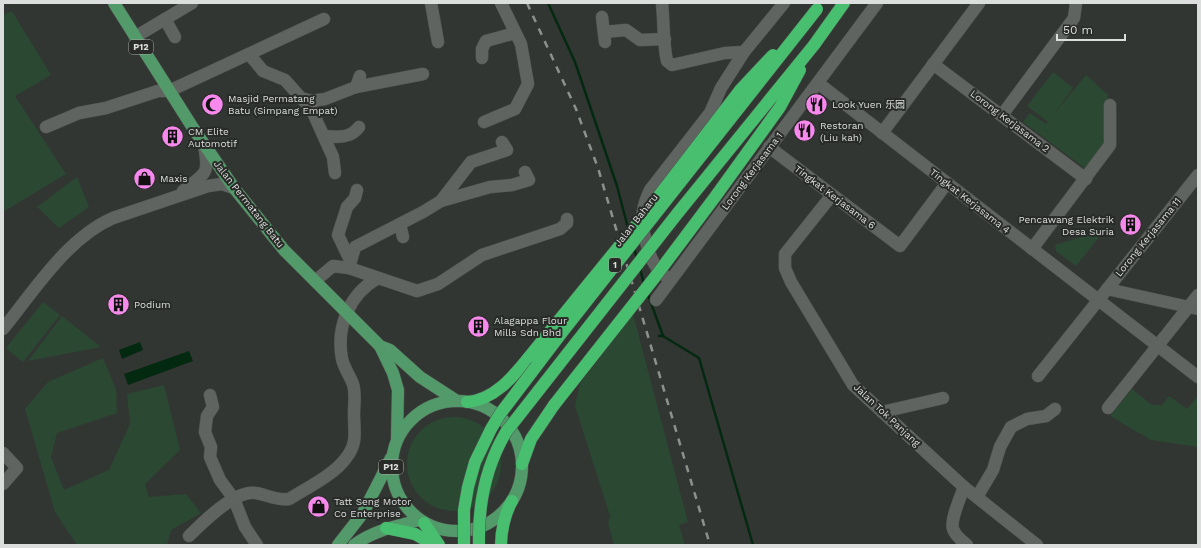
<svg xmlns="http://www.w3.org/2000/svg" width="1201" height="548" viewBox="0 0 1201 548" font-family="'Work Sans','Noto Sans SC',sans-serif">
<rect width="100%" height="100%" fill="#323632"/>
<g fill="#2a4832">
<polygon points="12,11 51,75 15,96 66,174 3,212 3,15"/>
<polygon points="1053,72 1073,88 1053,115 1086,75 1108,95 1106,145 1086,169 1023,122 1030,113 1046,124 1048,122 1027,106"/>
<polygon points="77,177 89,207 59,228 37,207"/>
<polygon points="1105,230 1076,266 1056,251 1055,245"/>
<polygon points="43,302 60,315 23,362 6,348"/>
<polygon points="633,314 688,522 679,525 685,545 614,545 608,523 610,516 575,406 580,383"/>
<polygon points="62,316 101,347 28,361"/>
<polygon points="103,358 116,389 117,413 57,433 51,457 64,490 109,470 130,424 127,394 164,385 180,450 145,484 149,497 186,494 201,513 171,530 167,545 77,545 55,512 25,409 48,382"/>
<polygon points="1132,389 1152,405 1162,405 1169,396 1187,409 1198,396 1198,447 1151,440 1110,416"/>
<circle cx="454" cy="464" r="47"/>
</g>
<g fill="#042911">
<polygon points="140,342 143,350 122,359 119,350"/>
<polygon points="189,351 193,361 128,385 124,374"/>
</g>
<g fill="none" stroke-linecap="round" stroke-linejoin="round">
<g stroke="#042911" stroke-width="2.5">
<polyline points="548,3 575,62 617,186 628,228"/>
<polyline points="634,248 637,259"/>
<polyline points="640,268 644,284"/>
<polyline points="647,292 663,336"/>
<polyline points="659,336 663,336 699,358 753,545"/>
</g>
<defs>
<g id="minor">
<polyline points="431,3 438,42"/>
<path d="M662,3C664,22 663,44 667,61L672,65L725,53L744,52"/>
<polyline points="602,17 605,42"/>
<polyline points="165,19 175,37"/>
<polyline points="604,32 626,30 640,40 665,39"/>
<polyline points="135,37 192,3"/>
<polyline points="249,54 263,71 285,80 301,98 311,101 325,99 356,87 360,76"/>
<polyline points="482,58 482,49 486,41 515,33"/>
<polyline points="933,64 1086,179"/>
<polyline points="818,83 1198,377"/>
<polyline points="356,87 423,74"/>
<polyline points="301,98 311,108 314,115 333,157 335,173"/>
<polyline points="1002,115 1074,18 1076,3"/>
<polyline points="484,122 515,109 528,84 521,44 501,3"/>
<polyline points="46,127 79,113 106,108 158,91 169,91 324,19"/>
<polyline points="882,133 979,3"/>
<path d="M324,136C337,137 350,139 359,127"/>
<polyline points="769,147 900,246 947,183"/>
<path d="M183,191C205,172 210,177 204,145"/>
<polyline points="832,195 785,254 785,268 791,282 853,385 964,487 1037,545"/>
<polyline points="441,201 490,187 512,185 529,180 525,172"/>
<polyline points="400,224 403,237"/>
<polyline points="1032,249 1110,145 1110,105"/>
<polyline points="350,260 338,235 347,207 355,198 357,190"/>
<polyline points="349,268 355,247 423,212 441,201 471,162 507,150 502,142"/>
<path d="M667,277C649,268 641,229 643,211C644,203 647,197 650,190L710,113L721,88L744,52L784,3"/>
<polyline points="315,281 333,266 349,268 417,291 438,284 482,255 560,229 567,223 567,219"/>
<polyline points="1107,289 1198,309"/>
<polyline points="656,300 877,3"/>
<path d="M3,329C34,291 67,238 113,218L208,186L222,184L234,188"/>
<polyline points="1038,376 1198,175"/>
<polyline points="210,395 213,407 207,416 205,432 211,447 210,457 220,480 234,499 245,527 257,545"/>
<polyline points="1108,408 1198,295"/>
<polyline points="882,412 943,398"/>
<polyline points="3,453 17,468 3,484"/>
<path d="M964,487C961,496 950,520 953,529C955,535 962,541 967,545"/>
<polyline points="977,497 993,470 1000,447 1011,427 1027,419 1046,416 1055,409"/>
<path d="M189,536C203,522 236,489 256,493C268,495 277,501 289,499C307,488 335,474 346,458C358,443 354,432 354,414C354,404 356,394 353,384C350,376 344,368 342,359C336,327 349,294 378,278"/>
</g>
<g id="major">
<polyline points="114,3 193,128 234,188 284,250 380,346 393,373 398,390 397,438"/>
<polyline points="380,346 390,350 420,377 457,401"/>
<circle cx="457" cy="466" r="65"/>
<polyline points="338,545 363,513 391,458"/>
<path d="M354,545C374,530 397,526 420,520"/>
</g>
<g id="highway">
<polyline points="814,45 844,3"/>
<path d="M467,402C494,400 513,377 529,357"/>
<polyline points="522,464 531,439 554,405"/>
<polyline points="424,523 439,545"/>
<polyline points="386,528 415,534 434,545"/>
<path d="M501,545C501,531 505,513 512,501"/>
</g>
</defs>
<use href="#minor" stroke="#505350" stroke-width="13"/>
<use href="#major" stroke="#505350" stroke-width="13"/>
<use href="#highway" stroke="#505350" stroke-width="13"/>
<use href="#minor" stroke="#606461" stroke-width="12"/>
<use href="#major" stroke="#529a69" stroke-width="12"/>
<use href="#highway" stroke="#48be6f" stroke-width="12"/>
<polyline stroke="#8d918e" stroke-width="2.5" stroke-dasharray="7 7" stroke-linecap="butt" points="527,3 576,109 598,168 710,545"/>
<defs>
<g id="highway-bridge">
<polyline points="529,357 638,223 741,89 773,55"/>
<polyline points="554,405 655,277 715,197 780,107 800,70"/>
<polyline points="464,545 464,510 468,487 475,462 491,429 500,414 563,331 817,9"/>
<path d="M479,545C478,506 486,466 506,432L677,214L814,45"/>
</g>
</defs>
<use href="#highway-bridge" stroke="#505350" stroke-width="13" stroke-linecap="butt"/>
<use href="#highway-bridge" stroke="#48be6f" stroke-width="12"/>
</g>
<defs>
<symbol id="mosque-disc" viewBox="-11 -11 22 22"><circle r="9.5" fill="#f788ec" stroke="#282b28"/><path d="M3.5-4.9A6 6 0 1 0 3.5 4.9A5 5 0 1 1 3.5-4.9Z" fill="#111"/></symbol>
<symbol id="restaurant-disc" viewBox="-11 -11 22 22"><circle r="9.5" fill="#f788ec" stroke="#282b28"/><path d="M-5-6h1v4h1v-4h1v4h1v-4h1v5L-1.5 .5V6h-2V.5L-5-1ZM5-6V6H3V1.5H1.5Q1.5-4 5-6Z" fill="#111"/></symbol>
<symbol id="building-disc" viewBox="-11 -11 22 22"><circle r="9.5" fill="#f788ec" stroke="#282b28"/><path d="M-4-6H4V6H1V3H-1V6H-4ZM-2.5-4.3h1.7v1.8h-1.7ZM.8-4.3h1.7v1.8H.8ZM-2.5-1h1.7V.8h-1.7ZM.8-1h1.7V.8H.8Z" fill="#111"/></symbol>
<symbol id="shop-disc" viewBox="-11 -11 22 22"><circle r="9.5" fill="#f788ec" stroke="#282b28"/><path d="M-5-2.5h2.3a2.7 3.5 0 0 1 5.4 0H5L5.5 6h-11ZM-1.5-2.5h3a1.5 2.3 0 0 0-3 0Z" fill="#111"/></symbol>
</defs>
<g fill-rule="evenodd">
<use href="#mosque-disc" x="200" y="92" width="25" height="25"/>
<use href="#restaurant-disc" x="804" y="92" width="25" height="25"/>
<use href="#restaurant-disc" x="792" y="118" width="25" height="25"/>
<use href="#building-disc" x="160" y="124" width="25" height="25"/>
<use href="#shop-disc" x="132" y="166" width="25" height="25"/>
<use href="#building-disc" x="1118" y="212" width="25" height="25"/>
<use href="#building-disc" x="106" y="292" width="25" height="25"/>
<use href="#building-disc" x="466" y="314" width="25" height="25"/>
<use href="#shop-disc" x="306" y="494" width="25" height="25"/>
</g>
<g text-anchor="middle" dominant-baseline="central" stroke-width="4" stroke-linejoin="round" paint-order="stroke">
<g fill="#282b28" stroke="#a5a8a6" stroke-width="1">
<rect x="129" y="40" width="24" height="14" rx="3"/>
<rect x="609" y="258" width="12" height="14" rx="3"/>
<rect x="379" y="460" width="24" height="14" rx="3"/>
</g>
<g font-size="9" font-weight="bold" fill="#dbdedc">
<text x="141" y="47">P12</text>
<text x="615" y="265">1</text>
<text x="391" y="467">P12</text>
</g>
<g font-size="10" fill="#dbdedc" stroke="#282b28" text-anchor="start">
<text x="228" y="98">Masjid Permatang<tspan x="228" dy="12">Batu (Simpang Empat)</tspan></text>
<text x="832" y="104">Look Yuen 乐园</text>
<text x="820" y="125">Restoran<tspan x="820" dy="12">(Liu kah)</tspan></text>
<text x="188" y="131">CM Elite<tspan x="188" dy="12">Automotif</tspan></text>
<text x="160" y="178">Maxis</text>
<text x="1114" y="219" text-anchor="end">Pencawang Elektrik<tspan x="1114" dy="12">Desa Suria</tspan></text>
<text x="134" y="304">Podium</text>
<text x="494" y="320">Alagappa Flour<tspan x="494" dy="12">Mills Sdn Bhd</tspan></text>
<text x="334" y="501">Tatt Seng Motor<tspan x="334" dy="12">Co Enterprise</tspan></text>
</g>
<g font-size="10" fill="#dbdedc" stroke="#282b28">
<text transform="translate(1010 121) rotate(37)">Lorong Kerjasama 2</text>
<text transform="translate(752 171) rotate(-53)">Lorong Kerjasama 1</text>
<text transform="translate(835 197) rotate(37)">Tingkat Kerjasama 6</text>
<text transform="translate(970 201) rotate(38)">Tingkat Kerjasama 4</text>
<text transform="translate(249 204) rotate(52)">Jalan Permatang Batu</text>
<text transform="translate(636 220) rotate(-52)">Jalan Baharu</text>
<text transform="translate(1148 237) rotate(-51)">Lorong Kerjasama 11</text>
<text transform="translate(887 415) rotate(43)">Jalan Tok Panjang</text>
</g>
</g>
<rect width="1201" height="548" fill="none" stroke="#dbdedc" stroke-width="8"/>
<path d="M1057 34v6h68v-6" fill="none" stroke="#dbdedc" stroke-width="2"/>
<text x="1063" y="34" font-size="12" fill="#dbdedc" stroke="#282b28" stroke-width="3" paint-order="stroke">50 m</text>
</svg>
